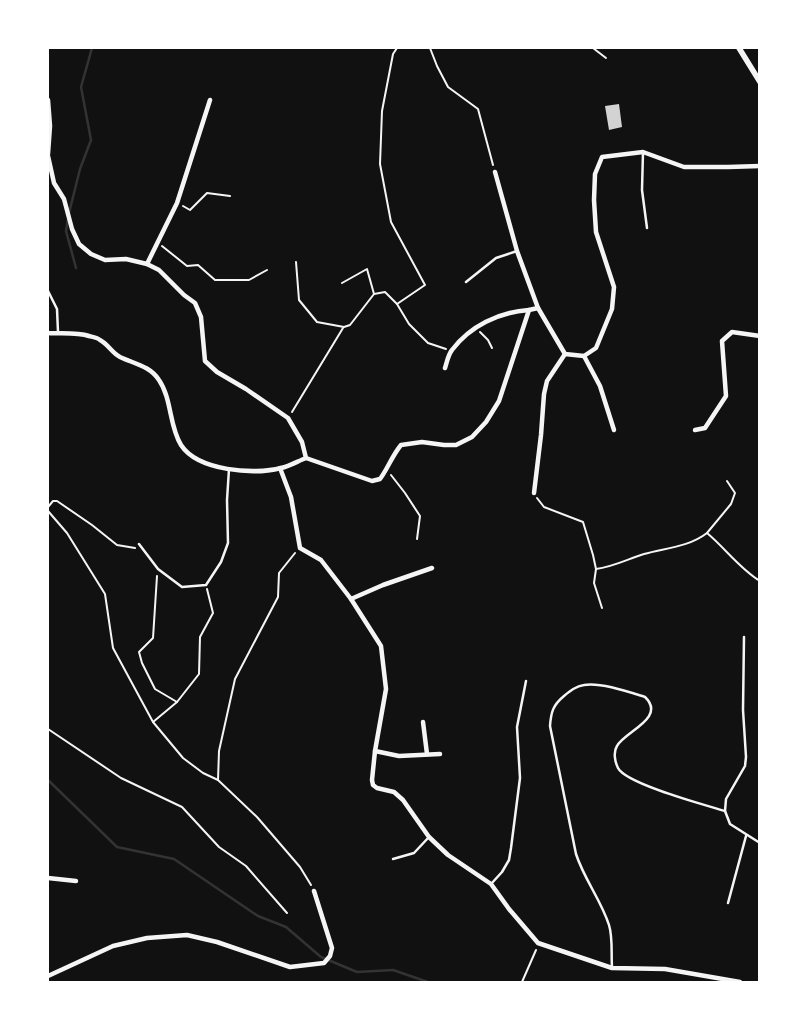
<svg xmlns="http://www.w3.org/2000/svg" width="807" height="1030" viewBox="0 0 807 1030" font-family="'Open Sans',sans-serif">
<rect width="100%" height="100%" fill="#111"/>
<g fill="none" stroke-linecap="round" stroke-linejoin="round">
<g stroke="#333" stroke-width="2.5">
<polyline points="69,213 80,169 91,140 81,87 92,48"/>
<polyline points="68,219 66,231 76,268"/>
<polyline points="48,780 117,847 174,859 258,916 286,927 321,957 357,972 393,970 428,982"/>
</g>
</g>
<polygon fill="#d3d3d3" points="619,104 622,127 609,130 605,106"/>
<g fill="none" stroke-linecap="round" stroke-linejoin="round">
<g stroke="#f5f5f5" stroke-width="2">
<polyline points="397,48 393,54 382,111 380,164 391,222 425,285 397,304"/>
<polyline points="430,48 437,66 448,87 478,109 493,165"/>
<polyline points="593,48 606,58"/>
<polyline points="183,206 190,210 207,193 230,196"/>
<polyline points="162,246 187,266 198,265 215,280 249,280 267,270"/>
<polyline points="296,262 299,300 317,322 344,327 350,325 374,294 385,292 397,304 409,324 428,343 446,349"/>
<polyline points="342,283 367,269 374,294"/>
<polyline points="480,332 488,340 492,348"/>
<polyline points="292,412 343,328"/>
<polyline points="391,475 405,493 420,516 417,539"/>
<path d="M727,481L735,493L731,504L707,533C725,548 740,569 760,581"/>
<polyline points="537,498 544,507 583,522 593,555 596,569 594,583 602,608"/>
<polyline points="48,507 53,501 57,501 92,525 117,545 135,548"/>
<polyline points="48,511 67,533 105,594 113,648 153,722 183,758 203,773 218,780 257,817 300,867 311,885"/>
<path d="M596,569C613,567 628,559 644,554C665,548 689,547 707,533"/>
<polyline points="157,576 153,638 139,652 142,663 155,689 177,702"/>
<polyline points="153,722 177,702 199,674 200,637 213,613 207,589"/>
<polyline points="48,729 121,778 182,807 219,847 246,866 287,913"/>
<polyline points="218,780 219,751 235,679 278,597 279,573 295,553"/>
<polyline points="522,982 536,950"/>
</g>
<g stroke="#f5f5f5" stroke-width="2.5">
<polyline points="643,152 642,190 647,228"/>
<polyline points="466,282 496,258 517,251"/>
<polyline points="48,291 57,309 58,332"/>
<polyline points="139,544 158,569 182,587 206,585 221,562 228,543 227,500 229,469"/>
<polyline points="744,637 743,710 746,757 745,766 726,799 725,811 730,824 760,843"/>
<polyline points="393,859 414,853 429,837"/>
<polyline points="491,884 502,872 509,860 511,848 520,778 517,727 526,681"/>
<polyline points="728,903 746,836"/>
<path d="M612,967C611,953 613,938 609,925C601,900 584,879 576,854L550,726C551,712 553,705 564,696C570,691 576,686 584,685C600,682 629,692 645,697C667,718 624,732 617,746C613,752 615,762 618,768C626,784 705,805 725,811"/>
</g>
<g stroke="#f5f5f5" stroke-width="4.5">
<polyline points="48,100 50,126 48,154"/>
<path d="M48,156L54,183L64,199L72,229L79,244L91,254L105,260L126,259L147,264L159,270L184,295L195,303L201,317L205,361L217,372L246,389L288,418L302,442L306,458L372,481L380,479C388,468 392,456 401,445L422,442L444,445H456L472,437L486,422L499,401L529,310L538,308L565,354L584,356L596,348L612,309L614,287L596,232L594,200L595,174L602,157L643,152L684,167H728L760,166"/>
<polyline points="495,172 517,251 538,308"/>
<polyline points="147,264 177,203 210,100"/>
<path d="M48,333C61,334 77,332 89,336C93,337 98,338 100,340C108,344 112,353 120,357C135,364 150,366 159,380C172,399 169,426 181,445C198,471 254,475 281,468C290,466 298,461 306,458"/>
<polyline points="584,356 600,386 614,430"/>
<path d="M445,368C447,362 448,355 452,350C470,326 499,312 529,310"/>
<polyline points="695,430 705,428 726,396 722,341 732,332 760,336"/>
<polyline points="280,468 291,497 300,548 321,560 351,599 383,585 432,568"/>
<polyline points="534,493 541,435 544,394 547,381 565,354"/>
<polyline points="351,599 381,646 386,689 375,751 372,780 373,785 377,788 394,792 403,800 429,837 448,855 491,884 509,909 538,943 612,968 665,969 740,982"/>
<polyline points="423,722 427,754"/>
<polyline points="375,751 399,756 440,754"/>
<polyline points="48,878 76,881"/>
<polyline points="48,976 113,946 147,938 187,935 217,942 290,967 324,963 330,956 332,948 314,891"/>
</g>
<polyline stroke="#f5f5f5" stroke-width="5.5" points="739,48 760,82"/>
</g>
<rect width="807" height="1030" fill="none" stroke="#ffffff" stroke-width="98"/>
</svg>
